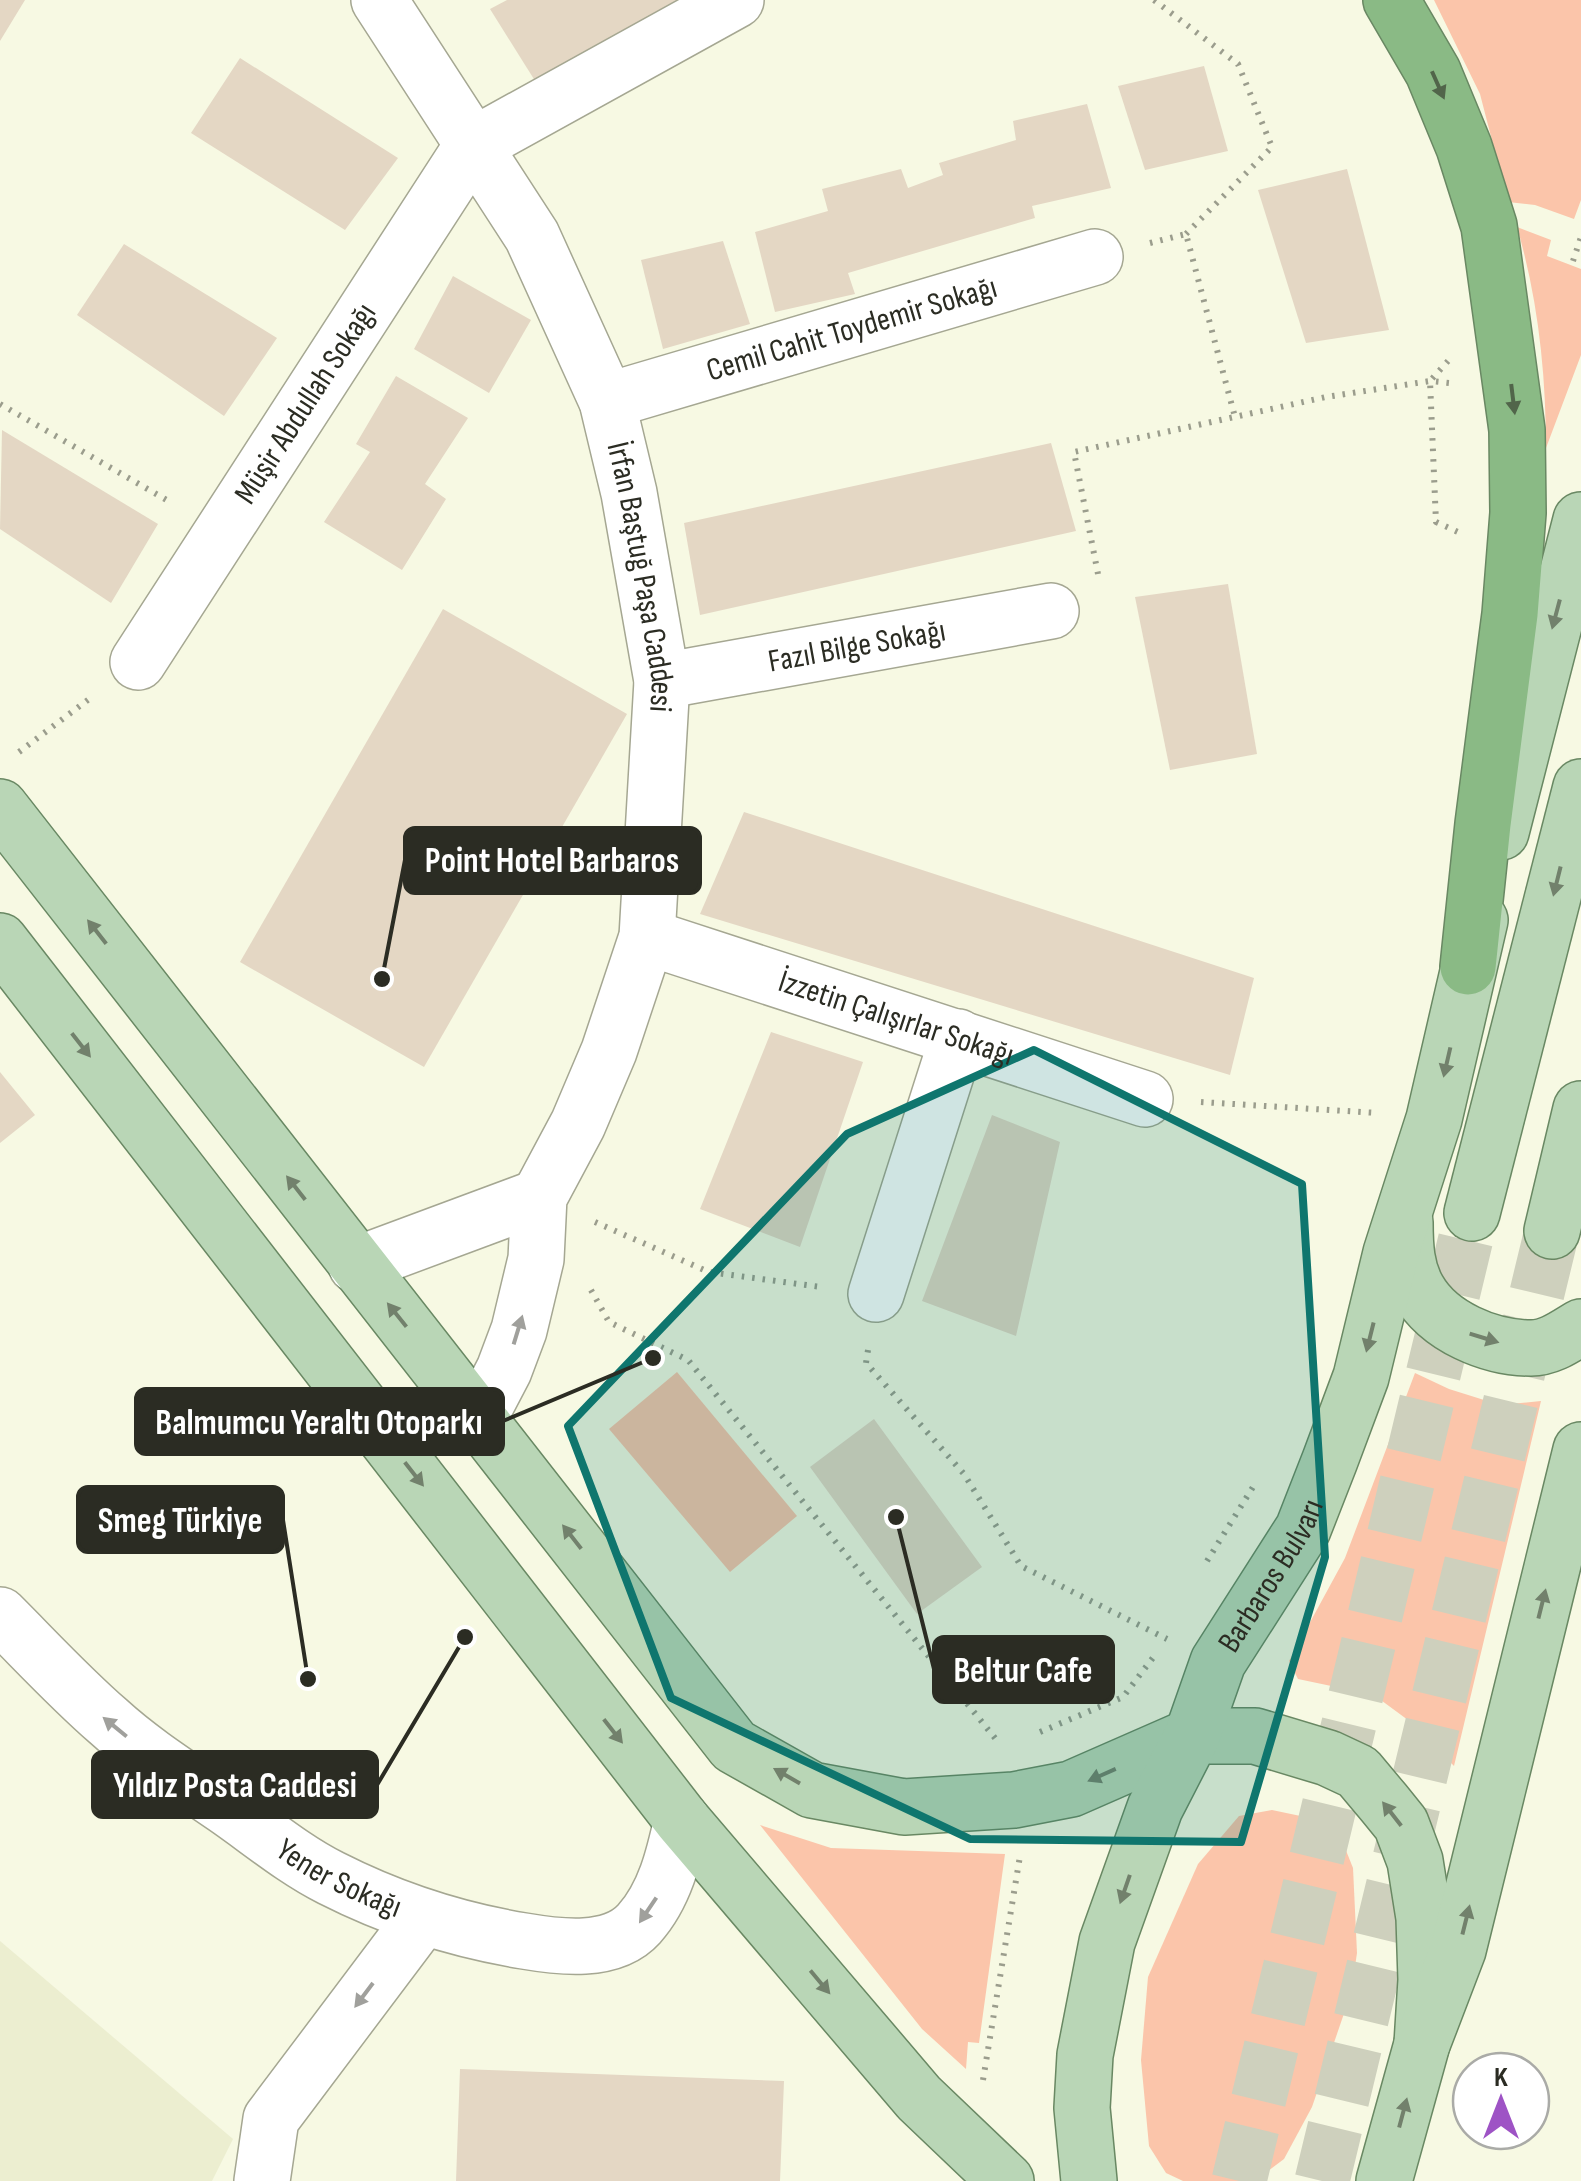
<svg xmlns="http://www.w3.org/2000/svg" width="1581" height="2181" viewBox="0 0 1581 2181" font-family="'Sofia Sans Condensed',sans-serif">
<rect width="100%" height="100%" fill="#f7f9e3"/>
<polygon fill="#eceed0" points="0,1941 233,2139 212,2181 0,2181"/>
<g fill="#fbc5aa">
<polygon points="1434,0 1581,0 1581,200 1574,219 1535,205 1508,202 1480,94"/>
<path d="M1517,227L1551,240L1547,256L1581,269V355L1546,448C1546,373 1538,299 1517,227Z"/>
<polygon points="677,1372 797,1516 730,1572 609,1429"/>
<polygon points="1415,1373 1449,1389 1500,1405 1541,1401 1454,1766 1412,1723 1374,1695 1298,1679 1289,1661 1345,1558"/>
<polygon points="1272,1810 1310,1818 1339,1833 1353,1868 1357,1953 1351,1993 1312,2107 1284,2159 1255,2181 1183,2181 1166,2173 1149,2146 1141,2060 1148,1977 1198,1864 1239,1816"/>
<polygon points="760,1825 831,1848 1005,1854 979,2043 968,2042 966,2069 922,2029"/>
</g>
<g fill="#e4d7c4">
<polygon points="0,0 25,0 0,41"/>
<polygon points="507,0 679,0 537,84 490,9"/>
<polygon points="240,58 398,158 345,230 191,133"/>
<polygon points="1204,66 1228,151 1145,170 1118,86"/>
<polygon points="1087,104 1111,188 1032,206 1035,218 848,273 855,294 775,312 755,232 828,211 822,189 901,169 908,188 943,175 939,163 1016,140 1013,121"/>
<polygon points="1347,169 1389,330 1306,343 1258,190"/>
<polygon points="723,241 750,324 663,349 641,260"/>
<polygon points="124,244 277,338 224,416 77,315"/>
<polygon points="453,276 531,320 489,393 414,349"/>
<polygon points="396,376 468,418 425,484 446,499 402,570 324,522 370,452 356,444"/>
<polygon points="2,430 158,524 111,603 0,529"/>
<polygon points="1051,443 1076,531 700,615 684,523"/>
<polygon points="1228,584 1257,754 1170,770 1135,597"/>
<polygon points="443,609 627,714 424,1067 240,962"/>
<polygon points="744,812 1254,978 1230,1075 700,914"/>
<polygon points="771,1032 863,1062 800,1247 700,1209"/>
<polygon points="0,1072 35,1115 0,1143"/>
<polygon points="992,1115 1060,1142 1016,1336 922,1301"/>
<polygon points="874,1419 982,1567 917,1614 810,1467"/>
<polygon points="460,2069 784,2081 780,2181 456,2181"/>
</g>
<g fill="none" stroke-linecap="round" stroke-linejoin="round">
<g stroke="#ced0bd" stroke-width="55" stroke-dasharray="55 28" stroke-linecap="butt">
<polyline points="1239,2181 1472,1213"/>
<polyline points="1322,2181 1552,1231"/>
</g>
<defs>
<g id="minor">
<path id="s1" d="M379,0L532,236L607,401L629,493L662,681L647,937L609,1051L578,1124L539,1197L536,1259L519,1330L504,1370L479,1418"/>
<path id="s2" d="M607,401L1095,257"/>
<path id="s3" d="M138,662L472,146L736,0"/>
<path id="s4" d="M662,681L1051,611"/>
<path id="s5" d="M647,937L1145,1099"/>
<polyline points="356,1265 539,1197"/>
<polyline points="876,1294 958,1037"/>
<path id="s6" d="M0,1615C36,1651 70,1688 108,1721C143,1753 185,1779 224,1806C259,1830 293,1859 331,1878C392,1909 457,1930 524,1941C559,1947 612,1954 639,1924C665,1895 674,1856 682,1820"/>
<polyline points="262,2181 271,2119 423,1917"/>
</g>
<g id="major">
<polyline points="0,807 734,1746 812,1790 904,1807 1014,1800 1071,1789 1192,1736 1255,1736 1328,1758 1358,1772 1384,1803 1401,1824 1415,1861 1424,1918 1426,1980 1422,2044"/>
<polyline points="1501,832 1581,520"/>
<polyline points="0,941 682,1820 919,2098 1006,2181"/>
<polyline points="1472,1213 1581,787"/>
<path d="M1405,1222C1405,1246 1406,1269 1418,1290C1439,1327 1490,1348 1531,1348C1550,1348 1566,1336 1581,1327"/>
<polyline points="1552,1231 1581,1109"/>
<path id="s7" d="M1089,2181L1082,2108L1085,2055L1107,1942L1155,1808L1192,1736L1218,1662L1303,1529L1330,1460L1361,1377L1391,1253L1434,1119L1480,920"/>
<polyline points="1384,2181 1422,2044 1458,1950 1581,1450"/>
</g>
<polyline id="highway" points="1391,0 1433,72 1464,147 1489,226 1517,430 1518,513 1510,614 1483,824 1468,967"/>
</defs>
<use href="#minor" stroke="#a5a792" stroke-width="58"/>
<use href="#major" stroke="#698863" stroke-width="58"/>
<use href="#highway" stroke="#698863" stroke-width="58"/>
<g stroke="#9b9d8d" stroke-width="6" stroke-dasharray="2.5 8" stroke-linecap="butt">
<polyline points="1154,0 1238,64 1272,147 1186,234"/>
<polyline points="1150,243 1186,234 1235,417"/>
<polyline points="1573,261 1581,237"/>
<polyline points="1448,361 1430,381 1436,522 1458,532"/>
<polyline points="0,404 172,503"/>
<polyline points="1098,574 1074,452 1326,397 1430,381 1450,383"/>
<polyline points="19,752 93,696"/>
<polyline points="1201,1102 1378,1113"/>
<polyline points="595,1222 709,1272 821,1287"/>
<polyline points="591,1290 609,1322 688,1360 999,1743"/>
<polyline points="868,1350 866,1363 964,1474 1021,1566 1167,1639"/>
<polyline points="1207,1561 1253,1487"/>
<polyline points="1040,1732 1123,1697 1155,1655"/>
<polyline points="983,2080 1020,1856"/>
</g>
<use href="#minor" stroke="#fff" stroke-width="55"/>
<use href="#major" stroke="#b9d6b6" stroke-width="55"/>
<use href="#highway" stroke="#8aba85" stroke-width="55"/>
</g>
<defs><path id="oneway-solid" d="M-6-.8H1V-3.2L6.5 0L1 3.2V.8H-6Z" transform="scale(2.5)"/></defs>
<g fill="#51654a">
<use href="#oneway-solid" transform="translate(1438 85) rotate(66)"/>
<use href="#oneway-solid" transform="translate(1513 399) rotate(83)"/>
</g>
<g fill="#72816c">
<use href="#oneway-solid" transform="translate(1556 614) rotate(105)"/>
<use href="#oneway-solid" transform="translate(1557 881) rotate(104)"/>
<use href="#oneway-solid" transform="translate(97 932) rotate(-128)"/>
<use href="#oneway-solid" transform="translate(81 1045) rotate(52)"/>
<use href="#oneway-solid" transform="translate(1447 1062) rotate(103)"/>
<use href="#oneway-solid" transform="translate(296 1188) rotate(-128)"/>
<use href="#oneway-solid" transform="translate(397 1315) rotate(-129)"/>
<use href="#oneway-solid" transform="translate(1370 1337) rotate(104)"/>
<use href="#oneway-solid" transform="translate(1484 1338) rotate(17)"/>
<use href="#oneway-solid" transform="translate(414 1474) rotate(52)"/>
<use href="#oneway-solid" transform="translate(572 1537) rotate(-128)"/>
<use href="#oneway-solid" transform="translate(1542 1604) rotate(-76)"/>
<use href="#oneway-solid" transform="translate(613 1731) rotate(52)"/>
<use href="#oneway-solid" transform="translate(1102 1775) rotate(156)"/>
<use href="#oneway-solid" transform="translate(787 1776) rotate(-150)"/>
<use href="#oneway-solid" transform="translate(1392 1814) rotate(-128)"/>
<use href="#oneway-solid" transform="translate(1125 1889) rotate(109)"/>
<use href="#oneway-solid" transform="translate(1466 1920) rotate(-76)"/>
<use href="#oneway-solid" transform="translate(820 1982) rotate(50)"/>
<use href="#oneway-solid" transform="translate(1403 2113) rotate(-75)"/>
</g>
<g fill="#a0a09c">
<use href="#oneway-solid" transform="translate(518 1330) rotate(-73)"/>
<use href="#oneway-solid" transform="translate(115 1727) rotate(-141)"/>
<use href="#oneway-solid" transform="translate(648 1910) rotate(124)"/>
<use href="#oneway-solid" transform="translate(364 1995) rotate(127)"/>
</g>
<path fill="#0f766e" fill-opacity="0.2" stroke="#0f766e" stroke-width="8" stroke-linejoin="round" d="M1034,1050L1302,1184L1325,1557L1241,1842L970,1839L671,1698L568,1426L847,1134Z"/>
<g text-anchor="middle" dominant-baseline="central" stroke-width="8" stroke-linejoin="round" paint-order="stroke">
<g font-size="32" fill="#2b2c23" stroke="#fff">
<text stroke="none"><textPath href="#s2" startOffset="255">Cemil Cahit Toydemir Sokağı</textPath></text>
<text stroke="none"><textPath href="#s3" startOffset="308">Müşir Abdullah Sokağı</textPath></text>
<text stroke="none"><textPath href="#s1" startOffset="642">İrfan Baştuğ Paşa Caddesi</textPath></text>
<text stroke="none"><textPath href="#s4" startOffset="198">Fazıl Bilge Sokağı</textPath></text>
<text stroke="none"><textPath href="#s5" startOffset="262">İzzetin Çalışırlar Sokağı</textPath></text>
<text stroke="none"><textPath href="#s7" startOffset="645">Barbaros Bulvarı</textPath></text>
<text stroke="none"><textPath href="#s6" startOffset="432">Yener Sokağı</textPath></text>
</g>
</g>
<path fill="none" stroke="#2b2c23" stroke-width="4" d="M382 979L405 860M653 1358L503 1421M308 1679L283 1520M896 1517L934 1669M465 1637L377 1785"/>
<g fill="#2b2c23" stroke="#fff" stroke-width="4">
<circle cx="382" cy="979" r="10"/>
<circle cx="653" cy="1358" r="10"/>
<circle cx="308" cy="1679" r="10"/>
<circle cx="896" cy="1517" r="10"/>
<circle cx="465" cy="1637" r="10"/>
</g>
<g fill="#2b2c23" stroke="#2b2c23" stroke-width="4">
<rect x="405" y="828" width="295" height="65" rx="10"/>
<rect x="136" y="1389" width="367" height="65" rx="10"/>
<rect x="78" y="1487" width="205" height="65" rx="10"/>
<rect x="934" y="1637" width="179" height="65" rx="10"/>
<rect x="93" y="1752" width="284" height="65" rx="10"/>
</g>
<g font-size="35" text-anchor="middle" font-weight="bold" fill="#fff">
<text x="552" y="872">Point Hotel Barbaros</text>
<text x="319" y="1434">Balmumcu Yeraltı Otoparkı</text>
<text x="180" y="1532">Smeg Türkiye</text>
<text x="1023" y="1682">Beltur Cafe</text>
<text x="235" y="1797">Yıldız Posta Caddesi</text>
</g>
<g transform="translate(1501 2101)"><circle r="48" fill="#ffffff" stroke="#aaaba7" stroke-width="2.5"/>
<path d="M0-8L18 38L0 25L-18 38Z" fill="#9e53c5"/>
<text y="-15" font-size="28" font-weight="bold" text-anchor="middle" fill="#2b2c23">K</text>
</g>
</svg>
